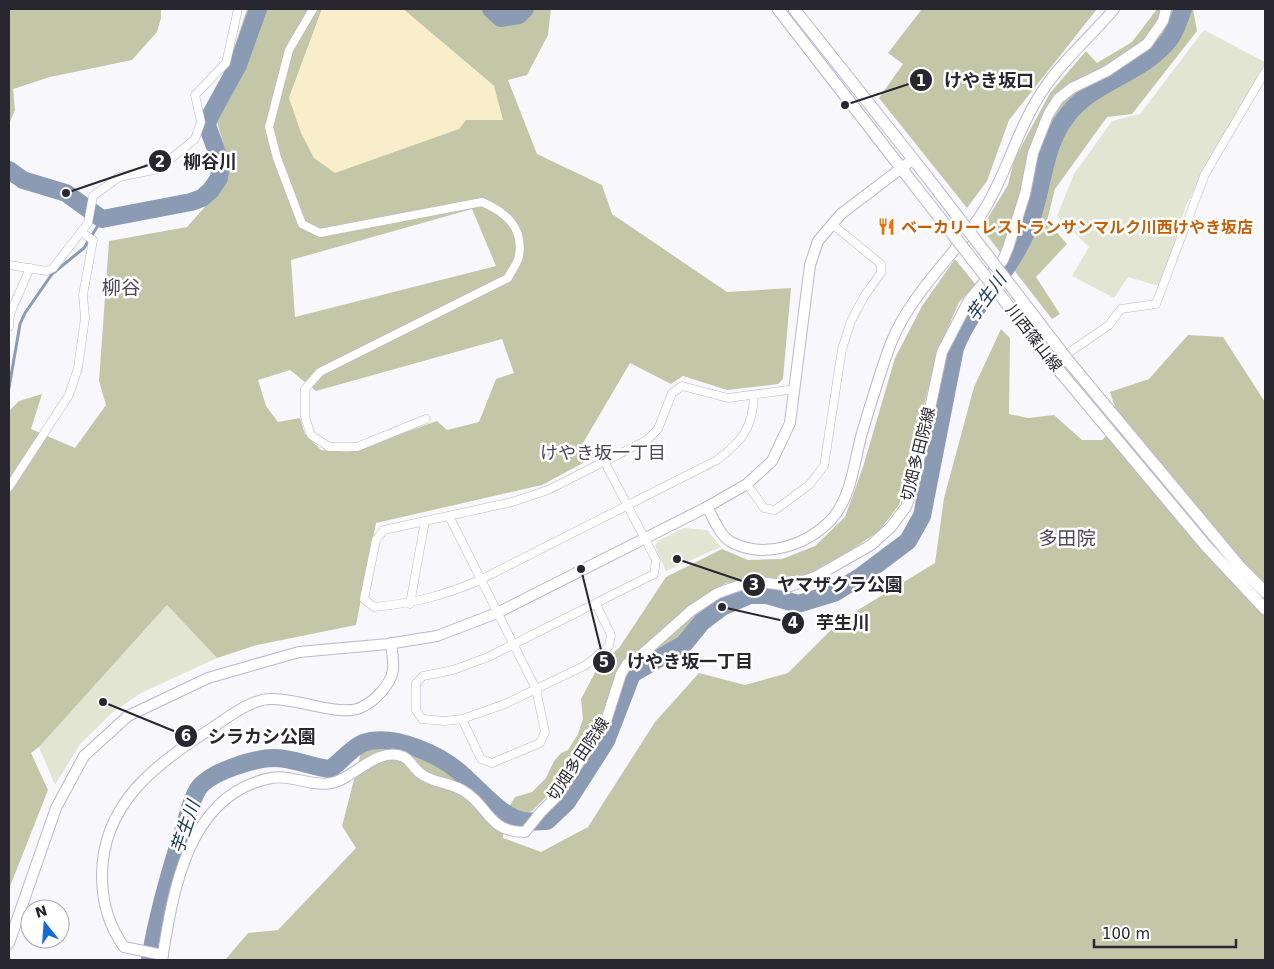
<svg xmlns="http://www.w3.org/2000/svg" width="1274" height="969" viewBox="0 0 1274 969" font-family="'DejaVu Sans','Noto Sans JP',sans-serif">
<rect width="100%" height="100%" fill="#f8f7fc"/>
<g fill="#e2e5d1">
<polygon points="1204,30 1265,62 1265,65 1186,205 1162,287 1128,277 1114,298 1072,276 1089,247 1057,216 1074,174 1112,121 1140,114"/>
<polygon points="684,528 707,530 721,547 666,571 655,546 658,541"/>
<polygon points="167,605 217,658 141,693 113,712 80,744 55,785 39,747"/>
</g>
<g fill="#c3c7a8" fill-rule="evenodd">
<polygon points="9,9 161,9 161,18 157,32 132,60 50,77 13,89 15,110 9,124"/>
<path d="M247,9H322L289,98L494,86L403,9H551L548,35L527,75L508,80L537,154L602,185L612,214L727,292L791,288L783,379L778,384L727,390L683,376L671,384L630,363L583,443L596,456L542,485L376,523L356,625L257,645L217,658L167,605L39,747L31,753L48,790L9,889V411L19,401L42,394L31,429L75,448L106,405L99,381L109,241L187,227L221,189L227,155L211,103L233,51ZM472,209L496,266L295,317L291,260ZM502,339L514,373L496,379L479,422L447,430L437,421L349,452L321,450L305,434L300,418L278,422L266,406L258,380L290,370L316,391Z"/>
<polygon points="922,9 1097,9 1009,120 987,181 967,208 879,98 903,64 888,53"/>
<polygon points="1157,9 1193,9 1197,31 1132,114 1107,117 1055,189 1047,221 1067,244 1036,277 1060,314 1052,319 986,234 984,224 1008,185 1014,160 1050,93 1086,51 1097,63 1132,42"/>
<polygon points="955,259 976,285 959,302 937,353 899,505 879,531 836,560 823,565 814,573 792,581 752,579 726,583 708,594 703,615 664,653 651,660 618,670 595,732 575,759 564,779 532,811 517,816 504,826 503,838 541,852 588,827 655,722 699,673 745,685 788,673 840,621 935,563 944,498 974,387 1001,329 1010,338 1009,414 1028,418 1054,415 1082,440 1102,440 1120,422 1110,392 1149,379 1188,335 1223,337 1265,402 1265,960 225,960 248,933 278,930 356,848 342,826 363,745 427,752 461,779 479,780 504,815 515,797 532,792 546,778 554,761 561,753 568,750 578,734 583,719 581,699 599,665 619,648 666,577 722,549 748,560 782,559 815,546 845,517 863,467 895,358 922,306"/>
</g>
<polygon fill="#f8eec9" points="322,9 403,9 494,86 503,120 466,120 459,129 335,173 314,158 301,133 289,98"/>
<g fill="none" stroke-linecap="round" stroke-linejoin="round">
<polyline stroke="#8b9bb4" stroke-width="3" points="9,388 20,324 25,313 52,274 84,248 102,219"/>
<g stroke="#8b9bb4" stroke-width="18">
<polyline points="491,9 501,18 519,15 525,9"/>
<polyline points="9,170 23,180 66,193 102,219 191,202 202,198 211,190 219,178 221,163 207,125 209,118 238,65 258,9"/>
<path d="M150,960C157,916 170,871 184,828C188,816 191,800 198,789C209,772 255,758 274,758C293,758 311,767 330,769C341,762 351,748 363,743C394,732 443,756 465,777C480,791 504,818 523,821C531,822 539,821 547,821L567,802L606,741L632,674L684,644L702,622L722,607L750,595H767L798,604L834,593L860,577L908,541L922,516L955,348C972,304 1010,273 1028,228C1043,193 1042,148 1066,117C1092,81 1141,75 1169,40C1176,31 1179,19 1183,9"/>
</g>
<defs>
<g id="street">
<path d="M313,9L289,50L269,127L277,158L302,224L320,233L482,202C505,212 524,227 519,256C518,263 511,271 508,278L320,372L305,389V417L311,435L329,447H357L426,419"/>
<polyline points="9,265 47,271 53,268 88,223 93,196 119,177 158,169 195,139 201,122 195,95 226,63 238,9"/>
<polyline points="9,327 10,314 30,268"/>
<polyline points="1064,356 1109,325 1121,309 1156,304 1205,174 1265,72"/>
<path d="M754,395C753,428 742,441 717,460L480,580C443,596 414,603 374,607L364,599L376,540L384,530L512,502L548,490L647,440L658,429L672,393L682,386L728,398L795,389"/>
<polyline points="747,484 764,508 775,510 809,485 824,466 842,349 851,321 865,295 881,273 881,264 832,224"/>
<polyline points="9,487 69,395 78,368 85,318 83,295 93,240 81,232"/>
<polyline points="449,516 536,689 545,732 540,743 492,763 481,759 462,719"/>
<polyline points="410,604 425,521"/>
<polyline points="596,604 611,635 609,646 586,665 505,704 462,719 445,721 422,719 416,710 416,683 423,676 453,670 488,657 654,574 656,560 604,461"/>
</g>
<g id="secondary">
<path d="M707,507C714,519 720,537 733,543C766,559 806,545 830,521C852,498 854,461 862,433C871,403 880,372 891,343C912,291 955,256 984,210C1006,175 1016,133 1038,98C1058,64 1089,39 1114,9"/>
<polyline points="9,943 56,808 84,756 128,716 208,678 299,652 388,644 437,636 497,613 707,507 747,484 772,461 790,423 810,265 818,241 841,214 912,160"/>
<path d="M163,955L124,947C109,926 102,901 102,876C102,805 154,765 209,730C224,720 243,705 262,700C290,694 341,719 362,707C375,701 391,684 393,670C394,662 392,652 391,643"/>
<path d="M162,960C173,890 188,794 271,778C291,774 311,787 331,783C352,780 378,745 404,757C410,760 414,769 420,773C432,783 448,782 462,790C489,805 487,832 525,832L541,812L557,796L606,721L621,674L627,664L640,656L692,610L718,593L752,581L790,586L815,577L871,545L891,527L906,507L913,488L942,352L969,300L1003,260L1008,248L1025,194L1033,153L1048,115L1058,99L1072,88L1107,71L1147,44L1163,21L1166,9"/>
</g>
<g id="primary">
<polyline points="778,9 915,186"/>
<polyline points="794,9 928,178"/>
<polyline points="1070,363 1240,567 1265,592"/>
<polyline points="1057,368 1206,546 1265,609"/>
</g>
</defs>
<use href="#street" stroke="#bbb5ce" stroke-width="9"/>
<use href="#secondary" stroke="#bbb5ce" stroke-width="12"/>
<use href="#primary" stroke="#bbb5ce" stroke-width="13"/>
<use href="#street" stroke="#fff" stroke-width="8"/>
<use href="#secondary" stroke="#fff" stroke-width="10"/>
<use href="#primary" stroke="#fff" stroke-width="11"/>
<defs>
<g id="primary-bridge">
<polyline points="928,178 1070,363"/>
<polyline points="915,186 1057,368"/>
</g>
</defs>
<use href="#primary-bridge" stroke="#bbb5ce" stroke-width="13" stroke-linecap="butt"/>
<use href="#primary-bridge" stroke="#fff" stroke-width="11"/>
</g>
<defs>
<symbol id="restaurant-bare" viewBox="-9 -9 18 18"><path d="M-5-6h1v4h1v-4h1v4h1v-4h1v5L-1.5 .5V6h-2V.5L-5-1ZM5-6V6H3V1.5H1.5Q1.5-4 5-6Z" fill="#e8710a" stroke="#fff" stroke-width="2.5" paint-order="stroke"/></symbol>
</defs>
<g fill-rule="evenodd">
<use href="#restaurant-bare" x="874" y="214" width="25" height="25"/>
</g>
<g text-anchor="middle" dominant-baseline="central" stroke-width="5" stroke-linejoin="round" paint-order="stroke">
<g font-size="16" font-weight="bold" fill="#c56008" stroke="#fff" text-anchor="start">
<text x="901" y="227">ベーカリーレストランサンマルク川西けやき坂店</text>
</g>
<g font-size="16" fill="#28262f" stroke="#fff">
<text transform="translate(1034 338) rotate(52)">川西篠山線</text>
<text transform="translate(918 454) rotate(-76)">切畑多田院線</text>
<text transform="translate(578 759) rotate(-56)">切畑多田院線</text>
</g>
<g font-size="18" font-style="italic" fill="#20395d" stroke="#fff">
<text transform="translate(986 297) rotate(-54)">芋生川</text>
<text transform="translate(185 827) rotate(-71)">芋生川</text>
</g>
<g font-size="18" fill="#4c465b" stroke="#fff">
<text x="603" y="452">けやき坂一丁目</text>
</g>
<g font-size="19" fill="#4c465b" stroke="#fff">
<text x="121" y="287">柳谷</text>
<text x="1067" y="538">多田院</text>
</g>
</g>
<path fill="none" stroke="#28262f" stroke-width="2" d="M845 105L921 80M66 193L160 161M677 559L754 585M722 607L793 623M581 569L604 662M103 702L186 736"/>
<g fill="#28262f" stroke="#fff" stroke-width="2">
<circle cx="845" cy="105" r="5"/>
<circle cx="66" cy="193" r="5"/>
<circle cx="677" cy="559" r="5"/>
<circle cx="722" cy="607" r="5"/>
<circle cx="581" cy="569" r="5"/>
<circle cx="103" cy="702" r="5"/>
<circle cx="921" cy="80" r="12"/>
<circle cx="160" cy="161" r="12"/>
<circle cx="754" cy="585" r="12"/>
<circle cx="793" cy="623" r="12"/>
<circle cx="604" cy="662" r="12"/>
<circle cx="186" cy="736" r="12"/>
</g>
<g font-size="15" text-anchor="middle" font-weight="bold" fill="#fff">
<text x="921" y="86">1</text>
<text x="160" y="167">2</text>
<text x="754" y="590">3</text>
<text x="793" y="628">4</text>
<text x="604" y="667">5</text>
<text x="186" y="741">6</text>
</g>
<g font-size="18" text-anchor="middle" font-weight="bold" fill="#28262f" stroke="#fff" stroke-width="5" stroke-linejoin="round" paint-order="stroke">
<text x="989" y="87">けやき坂口</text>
<text x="210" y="168">柳谷川</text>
<text x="840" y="591">ヤマザクラ公園</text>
<text x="843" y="629">芋生川</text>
<text x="690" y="668">けやき坂一丁目</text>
<text x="262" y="743">シラカシ公園</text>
</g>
<rect width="1274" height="969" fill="none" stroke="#28262f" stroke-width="20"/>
<g transform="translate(45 924) rotate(343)"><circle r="24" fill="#ffffff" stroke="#a9a8ac"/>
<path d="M0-4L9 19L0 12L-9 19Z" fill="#136bd4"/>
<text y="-8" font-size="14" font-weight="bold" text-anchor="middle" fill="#28262f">N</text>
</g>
<path d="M1094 939v8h142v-8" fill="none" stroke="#28262f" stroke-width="2.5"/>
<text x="1102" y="939" font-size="15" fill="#28262f" stroke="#ffffff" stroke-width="4" paint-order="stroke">100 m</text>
</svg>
